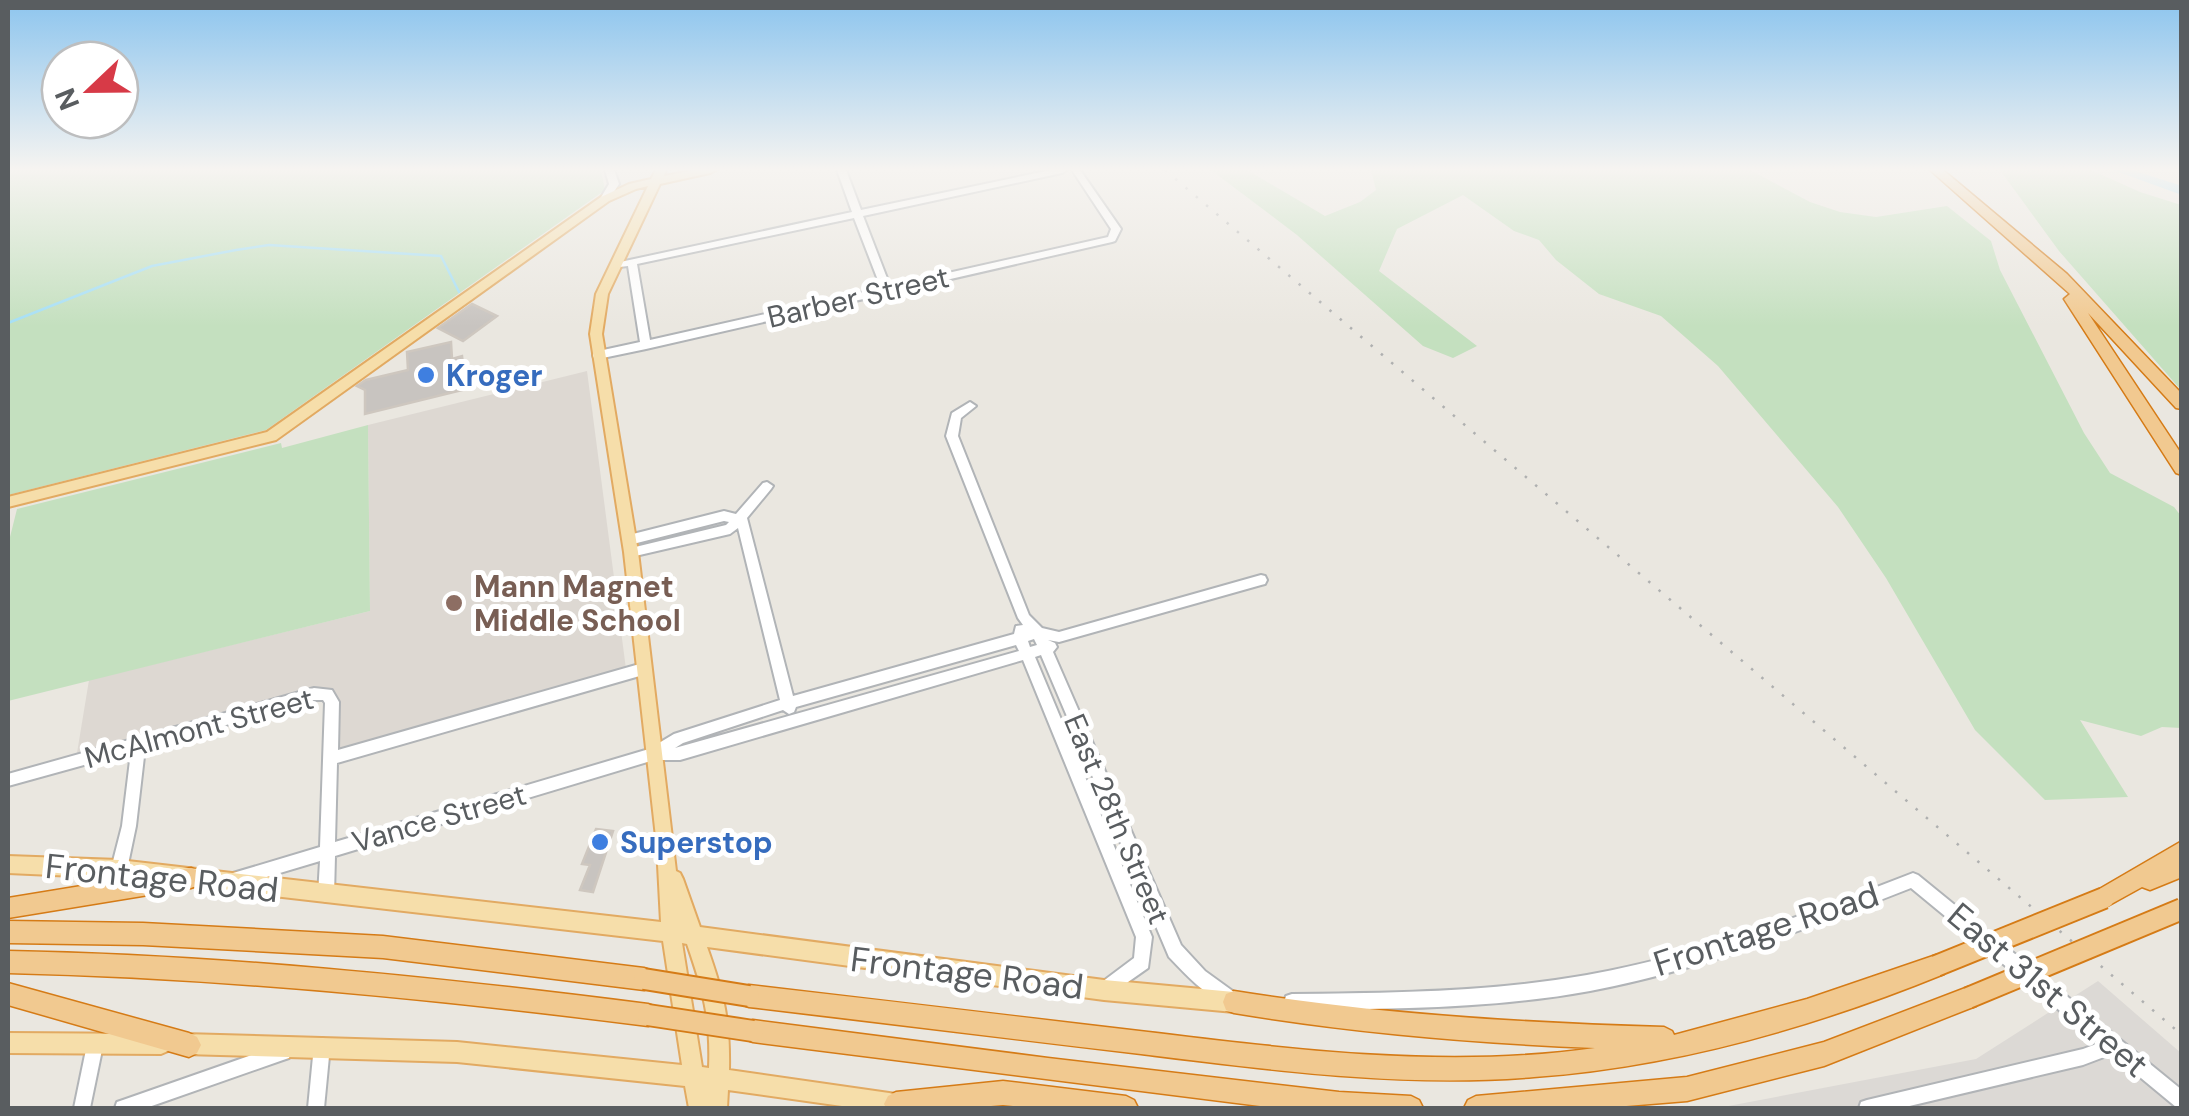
<svg xmlns="http://www.w3.org/2000/svg" width="2189" height="1116" viewBox="0 0 2189 1116" font-family="'DM Sans',sans-serif">
<rect width="100%" height="100%" fill="#eae7e0"/>
<polygon fill="#dcd9d5" points="2098,981 2181,1053 2181,1108 1718,1108 1976,1059"/>
<polygon fill="#ddd8d2" points="587,371 626,669 339,749 338,700 326,688 77,753 89,680 370,611 368,425"/>
<g fill="#c4e0bf">
<polygon points="8,170 601,170 605,190 266,430 8,495"/>
<polygon points="1211,170 1247,170 1325,216 1360,202 1376,190 1371,170 1750,170 1810,202 1840,212 1876,217 1947,206 1991,241 2000,270 2084,433 2110,473 2174,507 2181,516 2181,728 2162,727 2141,736 2080,720 2128,797 2045,800 1975,730 1886,578 1838,507 1718,366 1661,316 1599,294 1556,260 1539,240 1514,231 1463,195 1397,229 1379,271 1477,346 1453,358 1423,346 1297,235"/>
<polygon points="2000,170 2091,170 2140,192 2181,205 2181,390 2059,251"/>
<polygon points="368,425 370,611 8,701 8,545 17,509 281,443 282,448"/>
</g>
<g fill="none" stroke-linecap="round" stroke-linejoin="round">
<polyline stroke="#a5dff6" stroke-width="2.5" points="8,323 152,266 236,250 269,245 441,256 459,292"/>
<polygon fill="#a5dff6" fill-rule="evenodd" points="2113,170 2132,170 2182,186 2182,195"/>
</g>
<g fill="#c8c4c0" stroke="#cec7bf" stroke-width="2.5">
<polygon points="472,304 497,316 463,341 438,328"/>
<polygon points="451,342 452,359 462,356 466,389 365,414 365,390 357,386 366,380 408,370 407,352"/>
<polygon points="596,829 613,831 593,892 580,890 590,865 582,864"/>
</g>
<g fill="none" stroke-linecap="round" stroke-linejoin="round">
<defs>
<g id="minor">
<polygon points="605,170 614,170 619,184 608,201 605,202 600,199 609,184"/>
<path d="M837,170H846L861,210L1051,170H1067L1062,173L863,216L890,286L1108,237L1111,229L1072,170H1080L1121,229L1115,241L1112,242L646,349L598,359L594,358L593,355L594,352L640,342L628,266L611,268V264L852,212ZM854,218L881,288L650,340L637,264Z"/>
<path d="M970,402L976,406L961,418L958,436L1029,615L1042,628L1059,632L1261,575L1265,576L1267,580L1265,584L1261,585L1059,642L1048,640L1055,643L1057,647L1053,652L1181,945L1205,971L1234,992L1236,998L1234,1004L1228,1006C1204,994 1187,976 1169,957L1041,655L1035,657L1152,937L1148,968L1108,996L1102,994L1100,988L1102,982L1134,958L1136,937L1023,660L680,760H654L335,856L334,895L331,900L326,902L321,900L318,895L320,861L233,887L228,885L225,880L228,875L233,873L320,847L325,703L323,700H314L145,748L136,826L127,869L124,874L119,876L114,874L111,869L122,826L131,752L8,786V774L314,688L332,690L339,702L338,750L643,663L648,665L650,669L648,673L643,675L337,763L335,842L649,749L674,734L780,700L738,528L730,534L631,557L627,555L625,552L627,549L726,525L729,522L724,521L629,545L625,543L623,540L625,537L629,535L724,511L736,514L763,483L767,482L773,486L771,489L747,518L793,696L1014,634L1016,626L1023,625L1018,618L946,436L952,413ZM1034,639L1037,645L1030,647L1028,641ZM1016,645L1019,651L675,748L683,743L783,710L789,714L794,712L796,707Z"/>
<path d="M1913,873L1918,875L2182,1090V1108L2176,1107L2112,1054L2083,1065L1901,1108H1859L1861,1102L1867,1100L2083,1049L2099,1043L1911,888C1806,929 1701,970 1590,991C1492,1009 1391,1009 1292,1010L1286,1008L1284,1002L1286,996L1292,994C1391,993 1490,992 1587,975C1700,955 1807,914 1913,873Z"/>
<polygon points="95,1037 101,1039 103,1045 90,1108 74,1108 87,1045 89,1039"/>
<polygon points="322,1038 328,1040 330,1046 324,1108 308,1108 314,1046 316,1040"/>
<polygon points="283,1044 289,1046 291,1052 289,1058 283,1060 146,1108 115,1108 117,1102 123,1100"/>
</g>
<g id="major">
<path d="M656,170H666L664,176L696,170H716L710,173L660,184L608,294L602,334L638,552L676,871L680,873L683,879L700,927L1104,980L1234,992L1241,995L1244,1002L1241,1009L1234,1012L1104,1000L707,947C724,995 730,1019 729,1070L896,1094L903,1097L906,1104L904,1108H856L728,1090L727,1108H689L685,1086L457,1062L184,1054L177,1051L174,1044L177,1037L184,1034L457,1042L682,1065L663,941L119,878L8,873V856L119,860L661,922L657,846L624,552L590,334L596,294L648,186L636,189L609,201L276,440L8,507V497L267,432L601,197L629,184L651,179ZM682,943L687,944C703,990 711,1018 709,1068L702,1067Z"/>
<polygon points="8,1033 161,1034 168,1037 171,1044 168,1051 161,1054 8,1053"/>
</g>
<g id="highway">
<polygon points="1930,170 1943,170 2067,274 2182,394 2182,409 2176,408 2088,313 2182,455 2182,475 2176,473 2064,299 2070,294"/>
<polygon points="2182,841 2182,877 2150,890 2142,887 2104,908 2096,905 2093,898 2096,891"/>
<polygon points="191,868 198,871 202,878 198,885 191,888 8,918 8,898"/>
<polygon points="8,921 143,923 383,936 644,968 652,971 655,979 652,987 644,990 383,958 143,945 8,943"/>
<path d="M8,951C223,955 435,977 648,1004L656,1007L659,1015L656,1023L648,1026C435,999 223,978 8,973Z"/>
<path d="M1936,955L1944,958L1947,966L1944,974C1814,1027 1674,1067 1534,1077C1403,1088 1270,1070 1141,1054C1010,1039 880,1022 749,1007L741,1004L738,996L741,988L749,985C882,1000 1015,1016 1148,1032C1296,1050 1447,1069 1595,1048C1474,1043 1354,1033 1234,1013L1226,1010L1223,1002L1226,994L1234,991C1377,1014 1520,1023 1664,1027L1672,1031L1674,1035L1807,999Z"/>
<polygon points="8,983 189,1033 197,1037 201,1045 197,1053 189,1057 8,1005"/>
<polygon points="1968,987 1976,990 1979,998 1976,1006 1968,1009 1824,1066 1687,1101 1602,1108 1464,1108 1468,1100 1476,1096 1687,1077 1824,1042"/>
<polygon points="753,1020 1048,1058 1339,1092 1411,1096 1419,1100 1423,1108 1276,1108 753,1042 745,1039 742,1031 745,1023"/>
<polygon points="1003,1081 1126,1096 1134,1100 1138,1108 1033,1108 1003,1105 967,1108 886,1108 884,1104 888,1096 896,1092"/>
</g>
</defs>
<use href="#minor" stroke="#b1b4b7" stroke-width="4"/>
<use href="#major" stroke="#e2aa62" stroke-width="4"/>
<use href="#highway" stroke="#d57b16" stroke-width="3"/>
<use href="#minor" fill="#fff" fill-rule="evenodd"/>
<use href="#major" fill="#f6deaa" fill-rule="evenodd"/>
<use href="#highway" fill="#f1c990" fill-rule="evenodd"/>
<polyline stroke="#afb0b0" stroke-width="2.5" stroke-dasharray="2.5 11" stroke-linecap="butt" points="1165,170 2182,1035"/>
<defs>
<g id="highway-bridge">
<polyline points="1936,966 2104,898"/>
<polyline points="644,979 749,996"/>
<polyline points="1968,998 2182,909"/>
<polyline points="648,1015 753,1031"/>
</g>
</defs>
<use href="#highway-bridge" stroke="#d57b16" stroke-width="24" stroke-linecap="butt"/>
<use href="#highway-bridge" stroke="#f1c990" stroke-width="20"/>
</g>
<linearGradient id="sky" x2="0" y2="1"><stop stop-color="#8dc5ee"/><stop offset="0.52" stop-color="#f6f4f1"/><stop offset="1" stop-color="#f6f4f1" stop-opacity="0"/></linearGradient>
<rect width="2189" height="326" fill="url(#sky)"/>
<g fill="#3f7fe0" stroke="#fff" stroke-width="4">
<circle cx="426" cy="375" r="10"/>
<circle cx="600" cy="842" r="10"/>
</g>
<circle fill="#8d6e63" stroke="#fff" stroke-width="4" cx="454" cy="603" r="10"/>
<g text-anchor="middle" dominant-baseline="central" stroke-width="10" stroke-linejoin="round" paint-order="stroke">
<g font-size="30" fill="#595d60" stroke="#fff">
<text transform="translate(858 297) rotate(-13)">Barber Street</text>
<text transform="translate(199 728) rotate(-15)">McAlmont Street</text>
<text transform="translate(439 818) rotate(-16)">Vance Street</text>
<text transform="translate(1117 819) rotate(67)">East 28th Street</text>
</g>
<g font-size="30" font-weight="bold" fill="#366cbe" stroke="#fff" text-anchor="start">
<text x="446" y="375">Kroger</text>
<text x="620" y="842">Superstop</text>
</g>
<g font-size="30" font-weight="bold" fill="#785e54" stroke="#fff" text-anchor="start">
<text x="474" y="586">Mann Magnet<tspan x="474" dy="34">Middle School</tspan></text>
</g>
<g font-size="35" fill="#595d60" stroke="#fff">
<text transform="translate(162 878) rotate(6)">Frontage Road</text>
<text transform="translate(1766 929) rotate(-18)">Frontage Road</text>
<text transform="translate(967 973) rotate(7)">Frontage Road</text>
<text transform="translate(2048 990) rotate(40)">East 31st Street</text>
</g>
</g>
<rect width="2189" height="1116" fill="none" stroke="#595d60" stroke-width="20"/>
<g transform="translate(90 90) rotate(248)"><circle r="48" fill="#ffffff" stroke="#bdbebf" stroke-width="2.5"/>
<path d="M0-8L18 38L0 25L-18 38Z" fill="#d73a47"/>
<text y="-15" font-size="28" font-weight="bold" text-anchor="middle" fill="#595d60">N</text>
</g>
</svg>
